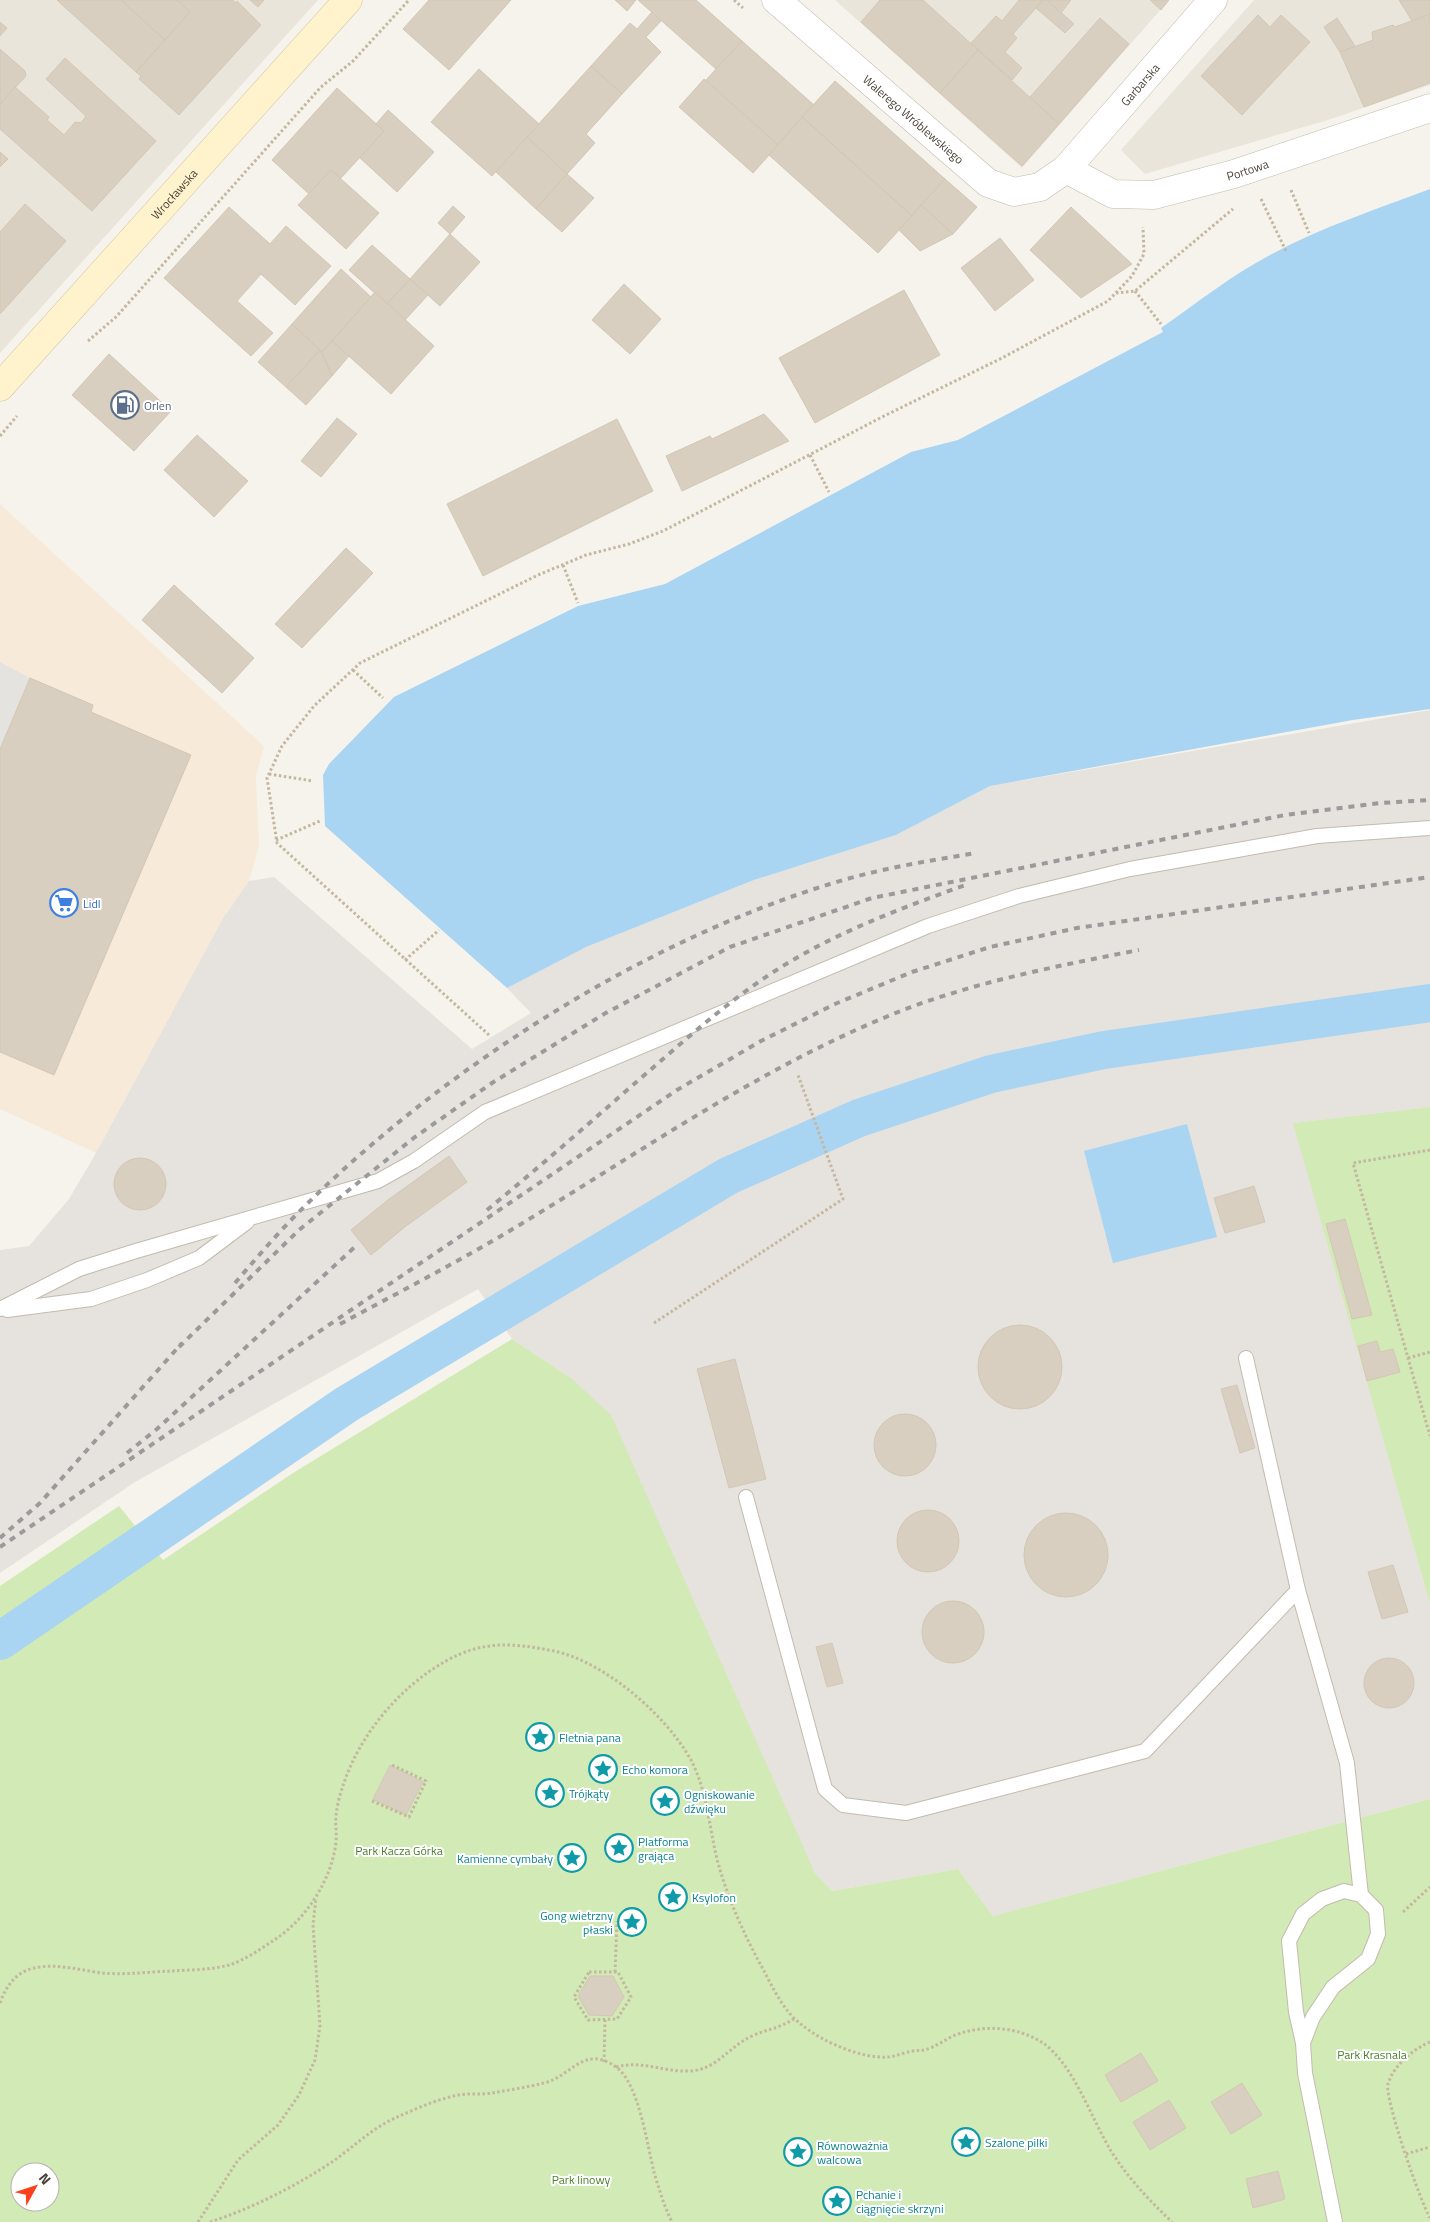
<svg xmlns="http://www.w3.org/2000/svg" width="1430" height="2222" viewBox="0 0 1430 2222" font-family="'Titillium Web',sans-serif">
<rect width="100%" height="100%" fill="#f6f3ec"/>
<g fill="#eae5da">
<polygon points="0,0 318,0 0,353"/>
<polygon points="835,0 1169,0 1022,168"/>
<polygon points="1254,0 1430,0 1430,85 1331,119 1145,174 1121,150"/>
</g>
<polygon fill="#f7ead8" points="0,504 264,746 256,776 259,846 249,881 222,920 96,1153 0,1109"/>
<polygon fill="#e6e2dd" points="1430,710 1430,1107 1294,1123 1430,1604 1430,1799 993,1916 958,1869 832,1891 815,1873 571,1378 512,1339 478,1289 135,1482 0,1573 0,1250 29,1246 69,1199 96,1153 222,920 249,881 274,877 472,1049 531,1013 507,988 562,959 586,947 754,880 896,835 990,786"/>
<g fill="#d2eab5" fill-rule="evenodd">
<polygon points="1430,1107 1430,1604 1293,1123"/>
<path d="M512,1339L571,1378L611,1415L815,1873L832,1891L958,1869L993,1916L1430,1799V2222H0V1586L119,1506L163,1560L293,1473ZM20,2172H50V2202H20Z"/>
</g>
<polygon fill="#e5e3e0" points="0,662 30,678 0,749"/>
<g fill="#a9d4f2">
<path d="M1430,189V709L1353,720L990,786L896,835L754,880L586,947L507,988L325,826L323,775L329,764L394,697L578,606L665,584L911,452L958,440L1163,332L1161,328C1197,303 1233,274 1272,254C1322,227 1377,209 1430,189Z"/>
<polygon points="1187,1124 1217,1237 1113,1263 1084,1151"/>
</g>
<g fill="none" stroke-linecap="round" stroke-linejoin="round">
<polyline stroke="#a9d4f2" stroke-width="38" points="0,1641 347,1404 728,1176 859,1118 991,1074 1104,1050 1430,1003"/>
</g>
<g fill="#d8cfc1" stroke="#d3c7b4">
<polygon points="57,0 121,0 165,40 136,72"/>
<polygon points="121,0 177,0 190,12 165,40"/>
<polygon points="177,0 233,0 235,3 237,1 261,25 179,115 139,79 141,76 136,72 190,12"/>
<polygon points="250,0 264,0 258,7"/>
<polygon points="429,0 511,0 449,70 403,29"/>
<polygon points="615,0 636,0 627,11"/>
<polygon points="638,0 696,0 742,41 716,69"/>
<polygon points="880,0 923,0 978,50 940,93 861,22"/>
<polygon points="1019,0 1043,0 1013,34 1017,38 1005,52 1022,68 1012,80 971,43 996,16 1002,21"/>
<polygon points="1043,0 1047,0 1074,24 1065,33 1036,8"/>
<polygon points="1047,0 1071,0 1061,13"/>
<polygon points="1150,0 1169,0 1161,10"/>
<polygon points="1399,0 1430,0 1430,15 1412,21"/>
<polygon points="652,12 661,21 646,37 661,52 622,94 591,66 630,23 637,29"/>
<polygon points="1430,14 1430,83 1364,107 1340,52 1373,40 1372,32 1393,25 1395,27"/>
<polygon points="1258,15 1270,27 1281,15 1310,42 1242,115 1201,76"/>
<polygon points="1100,18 1129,44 1059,124 1030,97"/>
<polygon points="1337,18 1355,46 1340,52 1324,27"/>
<polygon points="0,22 7,28 0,36"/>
<polygon points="742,41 814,105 778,145 706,80"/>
<polygon points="0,49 25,71 26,76 0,104"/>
<polygon points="978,50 1059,124 1022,166 940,93"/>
<polygon points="65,58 156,141 92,211 0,129 0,104 15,87 49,117 47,120 64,135 75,122 81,123 86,116 46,79"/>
<polygon points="591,66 622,94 586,134 595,143 567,174 527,137"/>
<polygon points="479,69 539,124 492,176 431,122"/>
<polygon points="704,79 778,145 753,173 679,107"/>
<polygon points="835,81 945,179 912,216 802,117"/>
<polygon points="337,88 384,131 341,178 331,170 309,194 272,160"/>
<polygon points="388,110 434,152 397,192 360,158 384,131 376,124"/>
<polygon points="802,117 912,216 878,253 769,155"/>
<polygon points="527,137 567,174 536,209 496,172"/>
<polygon points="0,152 8,159 0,167"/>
<polygon points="331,170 379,213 346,249 298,205"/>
<polygon points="567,174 594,198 562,232 536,209"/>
<polygon points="945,179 977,207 953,234 921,205"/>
<polygon points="25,204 66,241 0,314 0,232"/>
<polygon points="921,205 953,234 920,251 899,230"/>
<polygon points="453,206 465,217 450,234 438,223"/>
<polygon points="229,207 270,244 286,226 331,266 295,305 261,274 237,301 273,333 251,356 164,278"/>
<polygon points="1071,207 1132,264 1081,298 1030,250"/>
<polygon points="450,234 480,262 440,306 410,279"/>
<polygon points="1000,238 1034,280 995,311 961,268"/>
<polygon points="372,245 410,279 387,304 349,270"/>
<polygon points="341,269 371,297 322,352 292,324"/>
<polygon points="410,279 428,295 405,320 387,304"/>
<polygon points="624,284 661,319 630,354 592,320"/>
<polygon points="904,290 940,355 815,423 779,358"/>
<polygon points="375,292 434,346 391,394 332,341"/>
<polygon points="292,324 320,350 286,387 258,362"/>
<polygon points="332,341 349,356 332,376 322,352"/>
<polygon points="320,350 332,376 306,405 286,387"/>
<polygon points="109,354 171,411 134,451 72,395"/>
<polygon points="764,414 789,441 682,491 666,456 710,436 712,439"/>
<polygon points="337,418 357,434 321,477 301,461"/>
<polygon points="617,419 653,491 483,576 447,504"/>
<polygon points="197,435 248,481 214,517 164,470"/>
<polygon points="346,548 373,573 302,648 275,624"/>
<polygon points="174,585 254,658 222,693 142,620"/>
<polygon points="30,678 93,705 91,712 191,755 54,1075 0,1052 0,749"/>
<polygon points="449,1156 467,1182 406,1226 371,1255 351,1230 388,1200"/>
<circle cx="140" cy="1184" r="26"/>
<polygon points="1254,1186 1265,1222 1225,1233 1214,1198"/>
<polygon points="1345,1219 1372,1315 1352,1319 1326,1224"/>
<circle cx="1020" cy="1367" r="42"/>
<polygon points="1377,1341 1380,1352 1393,1349 1400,1372 1367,1381 1358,1346"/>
<polygon points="735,1359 766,1479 729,1488 697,1369"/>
<polygon points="1237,1385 1255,1448 1240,1453 1221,1389"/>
<circle cx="905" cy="1445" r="31"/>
<circle cx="928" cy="1541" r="31"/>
<circle cx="1066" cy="1555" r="42"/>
<polygon points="1393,1565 1408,1612 1382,1619 1368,1572"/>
<circle cx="953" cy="1632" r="31"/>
<polygon points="832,1643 843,1683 827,1687 816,1647"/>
<circle cx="1389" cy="1683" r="25"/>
<polygon points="390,1765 423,1782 406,1815 373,1799"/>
<polygon points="590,1976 613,1976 624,1997 612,2016 589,2015 578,1996"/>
<polygon points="1141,2053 1158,2081 1121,2102 1105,2075"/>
<polygon points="1242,2083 1262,2115 1231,2134 1211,2102"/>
<polygon points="1169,2100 1186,2128 1150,2150 1133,2122"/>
<polygon points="1278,2171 1285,2199 1253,2208 1246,2179"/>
</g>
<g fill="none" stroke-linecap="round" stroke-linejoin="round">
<defs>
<g id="lane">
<polyline points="0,1309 79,1269 136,1251 378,1181 414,1161 485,1112 928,926 1019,896 1130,869 1317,836 1430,828"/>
<polyline points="7,1310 91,1299 147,1280 199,1258 247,1222"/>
<polyline points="1246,1358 1298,1590 1347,1763 1361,1895"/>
<polyline points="746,1497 825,1789 843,1805 906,1813 1145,1751 1298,1590"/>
<polyline points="1303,2043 1313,2017 1333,1987 1368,1959 1378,1934 1376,1910 1361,1895 1344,1891 1322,1899 1303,1914 1289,1941 1296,2012 1303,2043 1305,2073 1335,2222"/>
</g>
<g id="street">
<path id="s1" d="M776,0L988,183L1014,192L1040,187L1066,169L1213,0"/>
<path id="s2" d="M1066,169L1113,194L1154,195L1234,174L1430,108"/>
</g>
<g id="secondary">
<path id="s3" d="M0,387L348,0"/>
</g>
</defs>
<use href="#lane" stroke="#c2bbae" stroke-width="16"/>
<use href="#street" stroke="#c2bbae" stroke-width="29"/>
<use href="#secondary" stroke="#d6c79b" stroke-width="29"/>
<g stroke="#c4b79f" stroke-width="3" stroke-dasharray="2.5 2.5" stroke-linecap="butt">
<polyline points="734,0 743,8"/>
<polyline points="1291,190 1309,233"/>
<polyline points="1261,199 1287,253"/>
<polyline points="1135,291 1161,324"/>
<polyline points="1116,293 1135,291 1233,209"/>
<polyline points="88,341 116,317 321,87 353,61 409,0"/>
<polyline points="0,436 17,416"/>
<polyline points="810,455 829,492"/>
<polyline points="563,565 578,603"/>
<polyline points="353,670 383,698"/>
<polyline points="269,774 313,781"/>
<polyline points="276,840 320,821"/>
<polyline points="405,960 439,930"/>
<polyline points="489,1035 277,843 267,778 282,746 314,706 360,663 538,575 586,555 629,544 663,531 884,416 1002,358 1108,301 1132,276 1144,254 1143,227"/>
<polyline points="1430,1150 1353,1163 1430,1436"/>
<polyline points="654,1323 843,1199 798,1075"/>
<polyline points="1408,1358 1430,1352"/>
<polyline points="372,1801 409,1817 426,1781 390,1764"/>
<polyline points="1403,1912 1430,1887"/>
<polygon points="589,1972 618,1972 631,1997 617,2019 588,2020 574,1997"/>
<polyline points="615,1972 617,1921"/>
<path d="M0,2003C6,1986 16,1972 34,1968C57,1963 79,1970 102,1973C124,1975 148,1972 170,1971C189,1970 211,1970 229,1965C245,1960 261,1949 274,1940C306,1920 332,1879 336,1842C337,1833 335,1825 336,1816C337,1806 340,1793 344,1783C360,1734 401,1686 446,1661C483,1640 514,1643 554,1651C605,1662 666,1715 691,1760C707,1791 709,1826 717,1859C727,1897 744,1935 763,1969C773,1988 784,2012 802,2025C823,2042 861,2059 889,2057C897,2056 905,2052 913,2051C921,2050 923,2051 930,2048C938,2045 945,2040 953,2036C982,2024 1017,2026 1043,2043C1074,2065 1091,2118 1111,2151C1128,2178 1149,2200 1172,2222"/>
<path d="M1430,2042C1413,2049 1393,2066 1388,2084C1384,2098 1421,2203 1430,2218"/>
<polyline points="604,2062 605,2020"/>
<path d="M616,2067C643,2060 662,2072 689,2071C717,2070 728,2047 752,2036C767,2029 779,2029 795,2018"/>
<polyline points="1406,2154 1430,2147"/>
<polyline points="198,2222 238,2160 278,2125 299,2095 315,2060 320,2026 313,1925 316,1898"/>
<path d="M210,2222C253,2208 294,2187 332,2162C352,2148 369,2131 391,2120C412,2110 435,2100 458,2095C469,2093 481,2095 492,2093C509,2090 528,2087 544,2083C572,2076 584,2044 616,2067C639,2083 647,2145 654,2172C659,2189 664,2206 672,2222"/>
</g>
<use href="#lane" stroke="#fff" stroke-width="14"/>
<use href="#street" stroke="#fff" stroke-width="28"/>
<use href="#secondary" stroke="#fff3cd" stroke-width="28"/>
<g stroke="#9a9a9a" stroke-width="4" stroke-dasharray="6 6" stroke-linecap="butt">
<path d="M487,1210C537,1169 585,1127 634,1084C675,1049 715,1012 760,981C823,937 896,910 968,884"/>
<path d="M235,1283C259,1255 283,1227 309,1202C448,1066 644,941 830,884C878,869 927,861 976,853"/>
<path d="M340,1324C394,1295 448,1267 501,1236C626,1162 746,1076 881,1019C963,984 1052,967 1139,950"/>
<polyline points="179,1347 299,1230 415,1137 492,1083 604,1014 730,947 872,898 1285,815 1381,803 1430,800"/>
<polyline points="127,1453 157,1429 358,1244"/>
<polyline points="0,1538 40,1503 182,1343"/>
<polyline points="0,1547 677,1090 761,1041 835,1004 912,972 990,947 1077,928 1430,877"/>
</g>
</g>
<defs>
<symbol id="fuel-ring" viewBox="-11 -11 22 22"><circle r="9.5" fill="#fff" stroke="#5c6f8a" stroke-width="1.5"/><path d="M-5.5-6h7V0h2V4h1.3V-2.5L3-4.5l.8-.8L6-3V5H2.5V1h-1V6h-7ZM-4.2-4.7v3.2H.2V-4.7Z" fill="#5c6f8a"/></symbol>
<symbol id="supermarket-ring" viewBox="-11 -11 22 22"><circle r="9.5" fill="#fff" stroke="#3f7fe0" stroke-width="1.5"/><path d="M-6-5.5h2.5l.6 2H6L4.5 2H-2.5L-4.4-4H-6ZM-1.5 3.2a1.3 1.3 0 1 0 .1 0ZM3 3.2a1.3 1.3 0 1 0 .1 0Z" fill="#3f7fe0"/></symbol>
<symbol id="sight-ring" viewBox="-11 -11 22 22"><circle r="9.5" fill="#fff" stroke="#0f9aa8" stroke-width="1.5"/><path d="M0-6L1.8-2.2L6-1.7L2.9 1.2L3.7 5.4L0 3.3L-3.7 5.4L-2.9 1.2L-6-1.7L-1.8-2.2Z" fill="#0f9aa8"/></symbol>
</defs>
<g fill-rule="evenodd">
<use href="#fuel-ring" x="109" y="389" width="32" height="32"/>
<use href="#supermarket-ring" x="48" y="887" width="32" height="32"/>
<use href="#sight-ring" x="524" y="1721" width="32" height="32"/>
<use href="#sight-ring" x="587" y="1753" width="32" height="32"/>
<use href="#sight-ring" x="534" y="1777" width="32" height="32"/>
<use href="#sight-ring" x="649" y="1785" width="32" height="32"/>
<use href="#sight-ring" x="603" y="1832" width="32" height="32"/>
<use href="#sight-ring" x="556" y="1842" width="32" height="32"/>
<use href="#sight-ring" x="657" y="1881" width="32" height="32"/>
<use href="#sight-ring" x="616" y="1906" width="32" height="32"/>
<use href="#sight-ring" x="950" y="2126" width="32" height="32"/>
<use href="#sight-ring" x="782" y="2136" width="32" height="32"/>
<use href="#sight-ring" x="821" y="2185" width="32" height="32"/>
</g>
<g text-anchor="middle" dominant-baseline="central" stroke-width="4" stroke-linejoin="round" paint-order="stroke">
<g font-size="12" fill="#4b4439" stroke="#fff">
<text stroke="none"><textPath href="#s1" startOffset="478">Garbarska</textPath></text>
<text stroke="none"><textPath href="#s1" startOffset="182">Walerego Wróblewskiego</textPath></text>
<text stroke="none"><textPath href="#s2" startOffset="191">Portowa</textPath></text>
<text stroke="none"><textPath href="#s3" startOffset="260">Wrocławska</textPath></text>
</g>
<g font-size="12" fill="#4e5e75" stroke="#fff" text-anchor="start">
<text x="144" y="405">Orlen</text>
</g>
<g font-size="12" fill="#366cbe" stroke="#fff" text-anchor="start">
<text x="83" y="903">Lidl</text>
</g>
<g font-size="12" fill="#0d838f" stroke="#fff" text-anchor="start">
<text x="559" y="1737">Fletnia pana</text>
<text x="622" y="1769">Echo komora</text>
<text x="569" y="1793">Trójkąty</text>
<text x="684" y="1794">Ogniskowanie<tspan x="684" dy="14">dźwięku</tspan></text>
<text x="638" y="1841">Platforma<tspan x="638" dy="14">grająca</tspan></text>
<text x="553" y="1858" text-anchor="end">Kamienne cymbały</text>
<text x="692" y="1897">Ksylofon</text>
<text x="613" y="1915" text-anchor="end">Gong wietrzny<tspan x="613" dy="14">płaski</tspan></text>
<text x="985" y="2142">Szalone pilki</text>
<text x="817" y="2145">Równoważnia<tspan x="817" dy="14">walcowa</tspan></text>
<text x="856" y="2194">Pchanie i<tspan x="856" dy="14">ciągnięcie skrzyni</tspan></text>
</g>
<g font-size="12" fill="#4a7f2a" stroke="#fff">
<text x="399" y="1850">Park Kacza Górka</text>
<text x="1372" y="2054">Park Krasnala</text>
<text x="581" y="2179">Park linowy</text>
</g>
</g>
<g transform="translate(35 2187) rotate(50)"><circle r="24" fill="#ffffff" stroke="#b7b4b0"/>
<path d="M0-4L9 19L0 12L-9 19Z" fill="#fc3f1d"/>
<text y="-8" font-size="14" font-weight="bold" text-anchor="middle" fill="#4b4439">N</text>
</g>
</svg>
